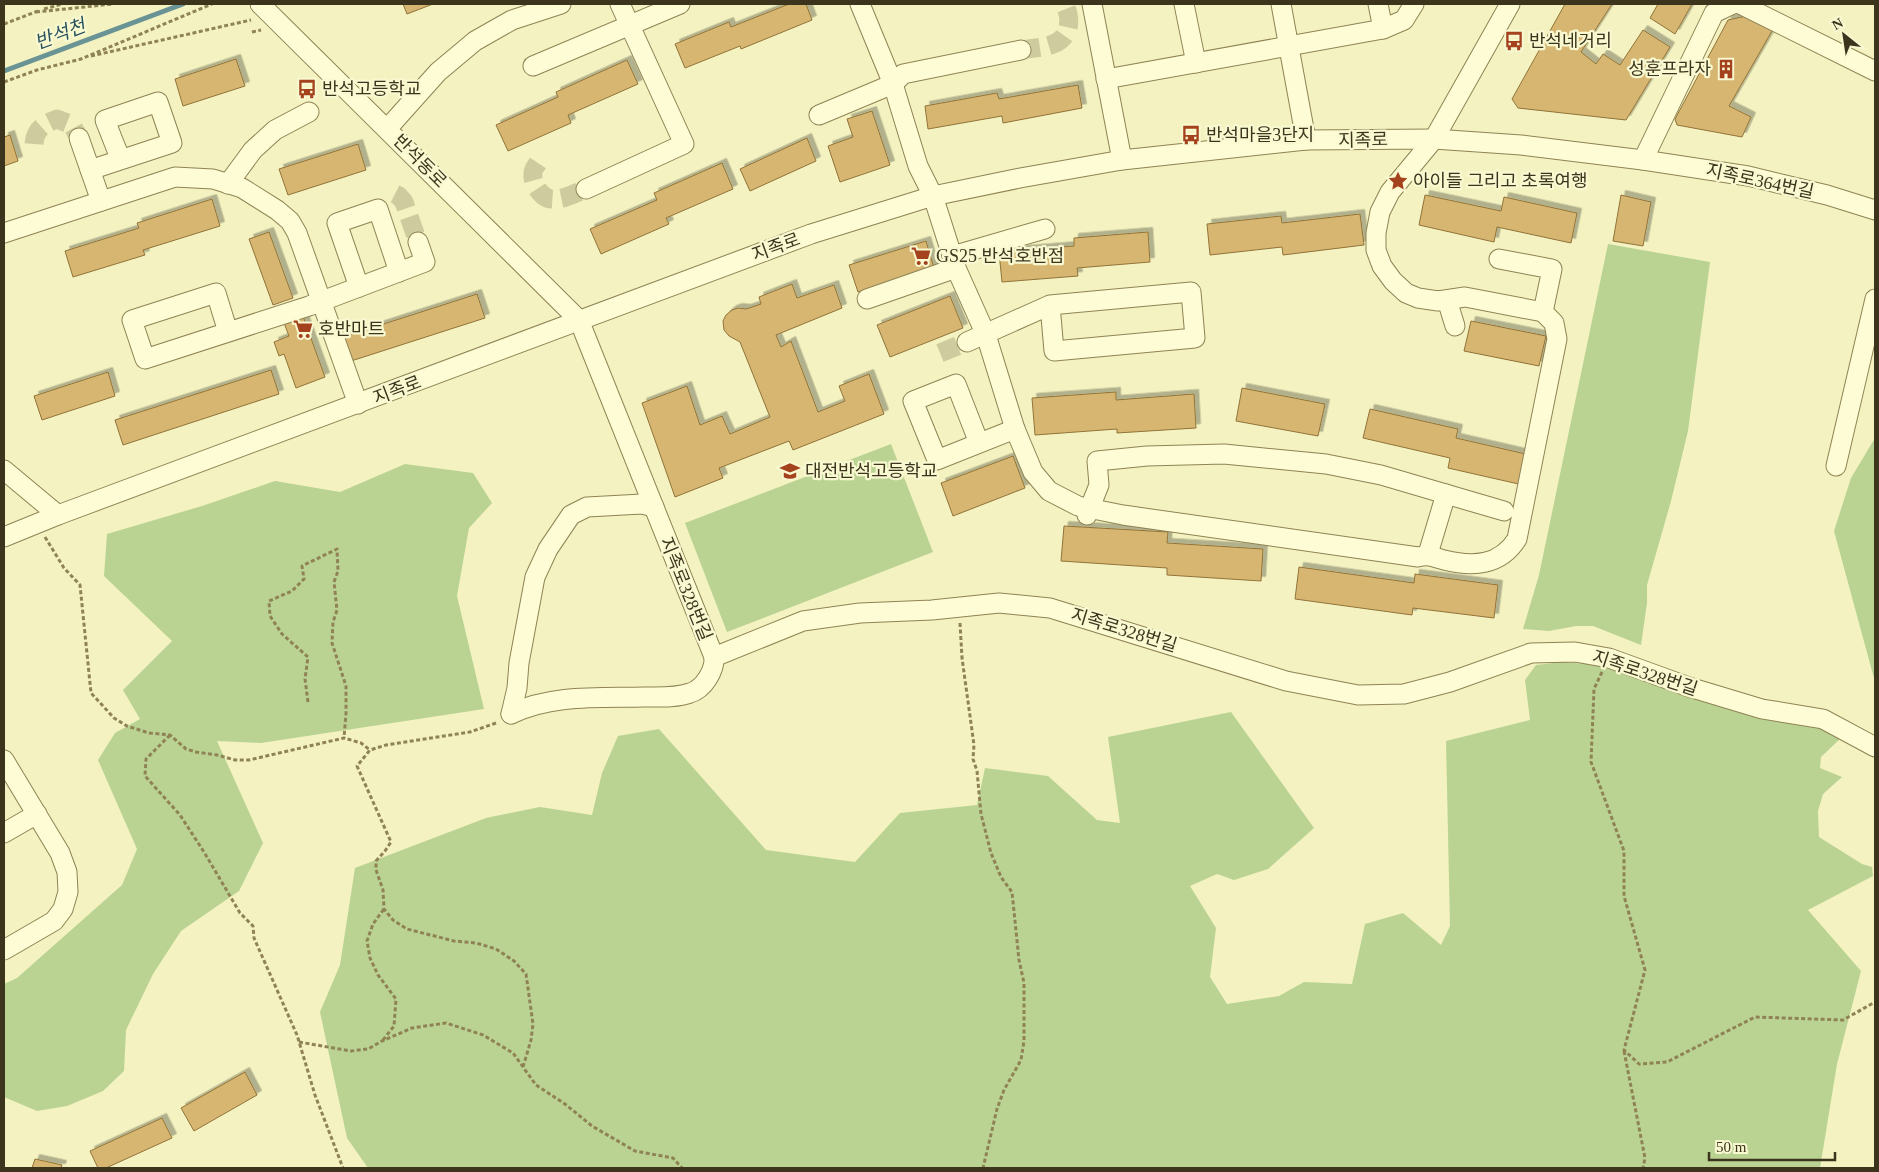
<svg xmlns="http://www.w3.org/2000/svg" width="1879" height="1172" viewBox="0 0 1879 1172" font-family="'Times New Roman','Noto Sans KR',serif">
<defs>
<filter id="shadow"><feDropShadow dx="4.5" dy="-4.5" stdDeviation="0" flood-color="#0004"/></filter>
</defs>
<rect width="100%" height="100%" fill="#f3f2c0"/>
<g fill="#bad393">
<polygon points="1608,244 1710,262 1688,431 1671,501 1647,585 1647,603 1641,645 1593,626 1576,626 1549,631 1523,629 1539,575"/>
<polygon points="1875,438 1875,682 1834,531 1851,478"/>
<polygon points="891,444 933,552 727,632 685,523"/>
<polygon points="405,464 473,473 492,503 469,528 457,596 484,709 261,743 217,741 263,843 239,891 181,931 153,974 126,1030 124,1071 103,1091 67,1106 37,1111 4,1097 4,984 17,978 122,885 137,849 98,760 115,733 140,719 123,690 172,641 104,576 107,534 202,506 275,481 340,492"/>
<polygon points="1562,662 1599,665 1728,709 1825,729 1842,737 1821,757 1820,768 1842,777 1823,794 1818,811 1819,837 1862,864 1872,867 1873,876 1808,910 1861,971 1837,1064 1820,1168 368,1168 347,1138 320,1012 340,965 355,868 486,818 540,807 592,815 602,773 618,736 659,729 766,850 855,862 900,813 977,805 985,768 1048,776 1097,820 1120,823 1108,737 1231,712 1314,828 1268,869 1234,880 1217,874 1190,886 1216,928 1210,977 1227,1004 1279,996 1304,982 1352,984 1365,924 1403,913 1441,945 1450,926 1446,741 1530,720 1525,680 1536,665"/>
</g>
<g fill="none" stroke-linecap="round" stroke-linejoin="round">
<polyline stroke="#699394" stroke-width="5" points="4,71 183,4"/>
</g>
<g fill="#d6b671" stroke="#917338" filter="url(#shadow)">
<polygon points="403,4 433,4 407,14"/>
<polygon points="789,4 806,4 812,20 741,49 740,46 685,68 675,44 729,22 731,27"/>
<polygon points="1565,4 1612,4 1581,52 1596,64 1603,54 1620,65 1643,30 1670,47 1626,120 1518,108 1512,99"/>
<polygon points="1658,4 1692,4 1675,34 1650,18"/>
<polygon points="1746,16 1772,31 1729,106 1751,117 1742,137 1677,125 1675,119 1728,20"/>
<polygon points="236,59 245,86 183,106 175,79"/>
<polygon points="627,60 638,84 568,115 571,123 508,151 496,125 558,97 556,92"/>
<polygon points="1078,85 1082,108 1003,123 1002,116 928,129 925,106 997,93 999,99"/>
<polygon points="872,111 890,165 840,182 828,146 853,137 847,119"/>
<polygon points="10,135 18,161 4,166 4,137"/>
<polygon points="807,138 816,161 750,191 740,169"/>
<polygon points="358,144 366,170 288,195 279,169"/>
<polygon points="722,163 733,189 666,218 669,224 601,254 590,229 657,200 654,193"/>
<polygon points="1425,195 1501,211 1504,197 1577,213 1571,243 1497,227 1494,242 1419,225"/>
<polygon points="1621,195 1651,202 1643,246 1613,241"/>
<polygon points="212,199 220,226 143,250 145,255 73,277 65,251 139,228 137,223"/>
<polygon points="1360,214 1364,245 1283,255 1282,247 1210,255 1207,224 1281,216 1282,223"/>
<polygon points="269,232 293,298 273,305 249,239"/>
<polygon points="1148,232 1150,262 1077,268 1078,276 1002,282 999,252 1074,246 1074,238"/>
<polygon points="926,241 934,268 858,292 849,265"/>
<polygon points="792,284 797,298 834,285 842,308 776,335 781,347 791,341 818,412 845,401 839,386 869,374 884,414 793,450 789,441 719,468 723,478 675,497 642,403 687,386 700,425 722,416 730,434 770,417 740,342 729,336 724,330 723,321 726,315 732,310 738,308 746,309 761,304 759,297"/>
<polygon points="477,294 485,318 348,362 340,338"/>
<polygon points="950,296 963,328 890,357 877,325"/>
<polygon points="303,316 325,377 296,388 284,354 279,356 274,342 289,336 284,323"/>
<polygon points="1471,321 1546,336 1539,366 1464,351"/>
<polygon points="271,370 279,394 123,445 115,420"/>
<polygon points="108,372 115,396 42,420 34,396"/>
<polygon points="1242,388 1325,404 1318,436 1236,421"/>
<polygon points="1116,392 1116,400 1194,394 1196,428 1117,433 1117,429 1035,435 1032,398"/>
<polygon points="1370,409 1458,429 1456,438 1530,455 1523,485 1448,468 1450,458 1363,438"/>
<polygon points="1013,456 1025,488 953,516 941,483"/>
<polygon points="1064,526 1168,532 1167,543 1263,549 1261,581 1167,575 1167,568 1061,561"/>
<polygon points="1299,567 1414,583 1415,574 1498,585 1494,618 1413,608 1412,615 1295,599"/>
<polygon points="245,1072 257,1095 194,1131 181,1108"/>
<polygon points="162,1118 172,1138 106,1168 98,1168 90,1151"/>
<polygon points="35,1159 62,1165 61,1168 32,1168"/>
</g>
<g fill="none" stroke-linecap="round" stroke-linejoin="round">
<g stroke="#cecc9f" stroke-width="19" stroke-dasharray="19 9" stroke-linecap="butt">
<path d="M1021,50C1031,48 1044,48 1053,44C1071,38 1072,17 1064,4"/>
<path d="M34,144C35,129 44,124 57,119L72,125L79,138"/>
<path d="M538,163C536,166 533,169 533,173C531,183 542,199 552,199C564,200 575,193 586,189"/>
<polyline points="395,194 399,196 404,202 418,242"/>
<polyline points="940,353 967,342"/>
</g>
<defs>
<g id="minor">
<polyline points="260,4 579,320 714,657 803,621 860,613 932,610 999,603 1050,608 1286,681 1358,695 1404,694 1450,682 1531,653 1575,652 1609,658 1689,687 1762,709 1823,719 1875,747"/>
<path d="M860,4L893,84L918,166L933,196L956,268L986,335L1015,429L1033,472L1049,491L1078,506L1123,515L1418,557C1428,554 1434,557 1444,560C1473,567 1500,566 1517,539L1557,339L1554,323L1543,312L1465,297L1438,301L1418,298L1406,293L1393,281L1382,266L1376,250V233L1380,212L1390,192L1434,139L1510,4"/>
<polyline points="1092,4 1122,160"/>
<polyline points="1184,4 1196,63"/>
<polyline points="1281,4 1306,140"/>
<polyline points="1378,4 1383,29"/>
<polyline points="1740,4 1875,71"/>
<polyline points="533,66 680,4"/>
<polyline points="1106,79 1383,29 1404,20 1414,4"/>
<polyline points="819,115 893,84 903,74 1021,50"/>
<polyline points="387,129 438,72 475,41 512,20 561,4"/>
<polyline points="79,138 101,201"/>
<polyline points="1643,160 1714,13 1733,4"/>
<polyline points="90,170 172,143 158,102 105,120 120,158"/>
<polyline points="228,184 253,150 275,130 309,112"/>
<polyline points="586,189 684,144 620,4"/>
<polyline points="4,233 175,177 213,179 242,188 277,210 290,221 297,233 358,404"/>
<polyline points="952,256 1045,229"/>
<polyline points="1499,259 1552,269 1543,312"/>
<polyline points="359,287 337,223 378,209 399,272"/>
<polyline points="867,299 956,268"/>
<polyline points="1447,300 1455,326"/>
<polyline points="228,332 216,293 132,320 145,359 309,306 425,262 418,242"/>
<polyline points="967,342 1050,305 1191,292 1195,338 1054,351 1050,305"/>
<polyline points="979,443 956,384 913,401 937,460 1015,429"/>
<polyline points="1836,466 1875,299"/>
<polyline points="4,470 58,515"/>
<polyline points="1087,515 1099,485 1097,461 1147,456 1224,454 1326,464 1381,475 1504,511"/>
<polyline points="4,537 58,515 811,234 933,196 1020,178 1122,160 1306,140 1434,139 1521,145 1643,160 1748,176 1827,195 1875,210"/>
<polyline points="1428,554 1446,494"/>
<polyline points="511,714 517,688 519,663 535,577 548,549 571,515 587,507 642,504 654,507"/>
<path d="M511,714C552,694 600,698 644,697C659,697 676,698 690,693C704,689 715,670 714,657"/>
<polyline points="4,760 60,853 67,872 68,892 63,909 54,921 4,950"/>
<polyline points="4,833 37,814"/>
</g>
</defs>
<use href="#minor" stroke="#8f8355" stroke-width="21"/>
<g stroke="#8f8355" stroke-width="3" stroke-dasharray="4 2.5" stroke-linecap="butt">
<polyline points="44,9 62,4"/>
<polyline points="36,12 113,4"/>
<polyline points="4,24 38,11"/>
<polyline points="252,32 261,30"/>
<polyline points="91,56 251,20"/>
<polyline points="4,82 37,70 81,59 212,4"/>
<polyline points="45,537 64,568 80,585 91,693 114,718 127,726 149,733 170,735 186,749 196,752 217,755 235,760 249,760 344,738 361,743 370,750"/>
<polyline points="960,623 962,658 974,745 973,759 977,771 981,814 991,853 1001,877 1012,892 1019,960 1024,983 1024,1041 1021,1060 1004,1090 997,1109 983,1168"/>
<polyline points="1602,672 1594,689 1591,762 1624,851 1624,896 1645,970 1624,1050 1639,1064 1667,1062 1755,1017 1843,1020 1875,1002"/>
<polyline points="308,702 305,679 308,657 282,634 270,616 269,601 292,591 304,579 302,566 337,549 338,571 334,582 337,610 333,622 332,643 346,686 346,713 344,738"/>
<polyline points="496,723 470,732 386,745 370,750 357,766 391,842 385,851 376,861 376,870 383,890 384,909 393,920 407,929 454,941 476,943 496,949 514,961 526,974 533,1024 531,1040 523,1067"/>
<polyline points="170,735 146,759 145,776 180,815 204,852 240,913 253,926 254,938 297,1035 315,1095 343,1168"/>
<polyline points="383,1040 394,1026 396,999 378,975 370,958 367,941 373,924 384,909"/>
<polyline points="299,1042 351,1051 368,1049 382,1041 412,1028 446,1023 483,1035 513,1053 536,1085 565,1104 592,1126 635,1151 673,1158 682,1168"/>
<polyline points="1624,1051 1645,1158 1643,1168"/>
</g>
<use href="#minor" stroke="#fdfcd4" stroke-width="19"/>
</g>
<defs>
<symbol id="bus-bare" viewBox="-9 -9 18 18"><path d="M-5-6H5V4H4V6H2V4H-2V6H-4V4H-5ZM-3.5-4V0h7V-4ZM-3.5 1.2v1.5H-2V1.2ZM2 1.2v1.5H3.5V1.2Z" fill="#a5421e" stroke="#f9f9d1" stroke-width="2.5" paint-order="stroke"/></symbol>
<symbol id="building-bare" viewBox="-9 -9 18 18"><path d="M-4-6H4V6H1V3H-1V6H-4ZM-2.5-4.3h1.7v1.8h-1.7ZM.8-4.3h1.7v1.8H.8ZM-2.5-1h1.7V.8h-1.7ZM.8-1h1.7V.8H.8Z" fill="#a5421e" stroke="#f9f9d1" stroke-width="2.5" paint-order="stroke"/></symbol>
<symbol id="sight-bare" viewBox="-9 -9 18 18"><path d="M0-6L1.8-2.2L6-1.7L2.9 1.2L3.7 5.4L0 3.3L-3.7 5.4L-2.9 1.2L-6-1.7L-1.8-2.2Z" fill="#a5421e" stroke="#f9f9d1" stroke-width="2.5" paint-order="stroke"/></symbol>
<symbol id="supermarket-bare" viewBox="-9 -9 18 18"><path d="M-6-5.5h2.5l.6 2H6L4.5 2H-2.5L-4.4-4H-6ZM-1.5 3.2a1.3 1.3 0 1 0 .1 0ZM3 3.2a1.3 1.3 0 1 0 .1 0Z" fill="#a5421e" stroke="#f9f9d1" stroke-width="2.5" paint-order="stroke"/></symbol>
<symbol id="school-bare" viewBox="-9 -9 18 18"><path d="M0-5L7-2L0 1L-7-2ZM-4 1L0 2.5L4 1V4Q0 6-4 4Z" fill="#a5421e" stroke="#f9f9d1" stroke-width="2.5" paint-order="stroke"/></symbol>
</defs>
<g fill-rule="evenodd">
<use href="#bus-bare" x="1500" y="27" width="28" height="28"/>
<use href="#building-bare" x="1712" y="55" width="28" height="28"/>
<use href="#bus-bare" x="293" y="75" width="28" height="28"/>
<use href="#bus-bare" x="1177" y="121" width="28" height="28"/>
<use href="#sight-bare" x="1384" y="167" width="28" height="28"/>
<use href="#supermarket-bare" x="907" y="242" width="28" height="28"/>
<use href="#supermarket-bare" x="289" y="315" width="28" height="28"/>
<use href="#school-bare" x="776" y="457" width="28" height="28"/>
</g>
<g text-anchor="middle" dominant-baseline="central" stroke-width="4.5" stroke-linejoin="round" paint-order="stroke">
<g font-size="18" fill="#3c341c" stroke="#f9f9d1" text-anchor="start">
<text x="1529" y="41">반석네거리</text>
<text x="1711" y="69" text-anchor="end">성훈프라자</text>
<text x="322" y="89">반석고등학교</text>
<text x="1206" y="135">반석마을3단지</text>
<text x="1413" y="181">아이들 그리고 초록여행</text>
<text x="936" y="256">GS25 반석호반점</text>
<text x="318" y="329">호반마트</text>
<text x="805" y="471">대전반석고등학교</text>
</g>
<g font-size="18" fill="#3c341c" stroke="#f9f9d1">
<text transform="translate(1363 140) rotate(-1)">지족로</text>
<text transform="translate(420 161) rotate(45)">반석동로</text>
<text transform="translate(1760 181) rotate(12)">지족로364번길</text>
<text transform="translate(776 247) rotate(-20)">지족로</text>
<text transform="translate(397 390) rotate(-21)">지족로</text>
<text transform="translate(686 589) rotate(68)">지족로328번길</text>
<text transform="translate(1124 630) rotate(17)">지족로328번길</text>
<text transform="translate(1645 673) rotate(18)">지족로328번길</text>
</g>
<g font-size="19" font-style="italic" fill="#29535e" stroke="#f9f9d1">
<text transform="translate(60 34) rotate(-21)">반석천</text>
</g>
</g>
<rect width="1879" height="1172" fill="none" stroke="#3c341c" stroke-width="10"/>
<g transform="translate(1844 35) rotate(330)" stroke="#f9f9d1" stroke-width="4" paint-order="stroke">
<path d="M0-4L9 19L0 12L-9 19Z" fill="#3c341c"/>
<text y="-8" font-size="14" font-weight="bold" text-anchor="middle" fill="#3c341c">N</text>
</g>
<path d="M1709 1152v8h126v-8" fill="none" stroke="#3c341c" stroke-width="2.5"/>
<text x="1716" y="1152" font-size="15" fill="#3c341c" stroke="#f9f9d1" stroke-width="4" paint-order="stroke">50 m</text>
</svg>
